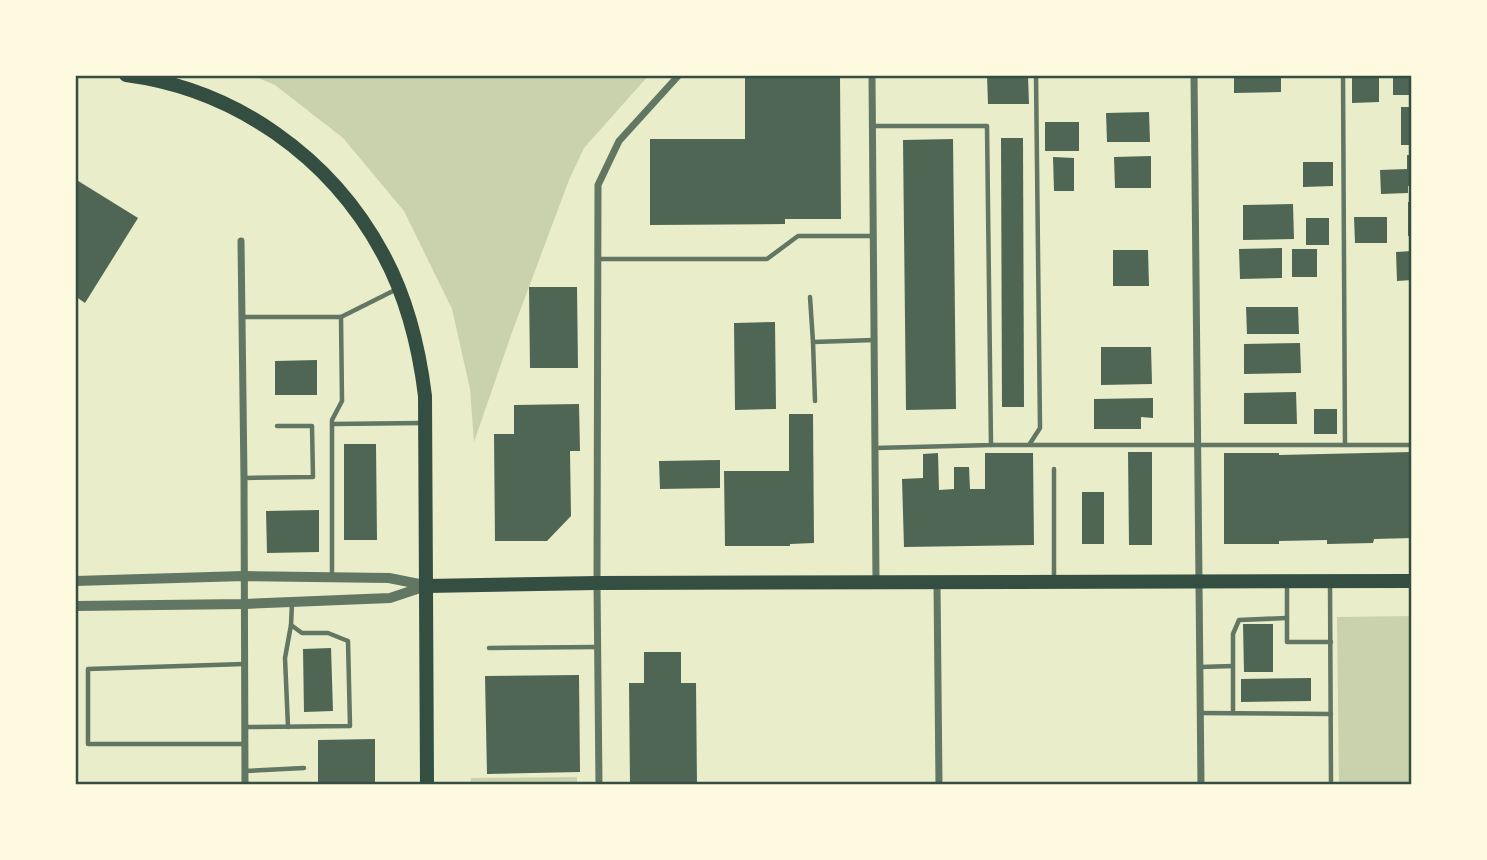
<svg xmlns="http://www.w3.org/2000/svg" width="1487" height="860" viewBox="0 0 1487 860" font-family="Montserrat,sans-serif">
<rect width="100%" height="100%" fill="#e9edc9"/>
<g fill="#cad2ad">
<polygon points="251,75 649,75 584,148 569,180 511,335 474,442 470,389 452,309 404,211 343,138 275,85"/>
<polygon points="1412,616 1412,785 1339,785 1337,617"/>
<polygon points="577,777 577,785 470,785 471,778"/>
</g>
<g fill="#4f6655">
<polygon points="745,75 840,75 841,219 785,219 785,224 650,225 650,139 745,139"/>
<polygon points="987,75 1028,75 1029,104 988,104"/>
<polygon points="1234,75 1281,75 1281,92 1234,93"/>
<polygon points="1352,75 1379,75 1379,102 1352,103"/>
<rect x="1393" y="75" width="19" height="20"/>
<rect x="1401" y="107" width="11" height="38"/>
<polygon points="1149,112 1150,142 1107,142 1106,113"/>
<rect x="1045" y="122" width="34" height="29"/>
<polygon points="1001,138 1023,138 1024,407 1002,407"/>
<polygon points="953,139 956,409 906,410 903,140"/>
<polygon points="1407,155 1412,155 1412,186 1408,186 1408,193 1381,194 1380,170 1407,169"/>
<polygon points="1151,156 1151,188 1115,188 1114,157"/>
<polygon points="1053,157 1074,158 1074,191 1054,191"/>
<polygon points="1303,162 1333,162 1333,186 1303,187"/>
<polygon points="75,179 138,218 85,303 75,296"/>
<rect x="1408" y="202" width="4" height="34"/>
<polygon points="1293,204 1294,239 1243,240 1243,205"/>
<polygon points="1354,217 1387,217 1387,243 1355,243"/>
<rect x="1306" y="218" width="23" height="27"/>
<polygon points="1282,248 1282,278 1240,279 1239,249"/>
<rect x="1292" y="249" width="25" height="28"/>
<polygon points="1113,250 1148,250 1149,286 1113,286"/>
<polygon points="1412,251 1412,280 1397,281 1396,252"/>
<polygon points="529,287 577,287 578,368 530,368"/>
<polygon points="1246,307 1298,307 1299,334 1247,334"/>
<polygon points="775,322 776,409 735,410 734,323"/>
<polygon points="1300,343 1301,373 1244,374 1244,344"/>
<polygon points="1101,347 1151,347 1152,384 1101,385"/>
<polygon points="317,360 317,395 275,395 275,361"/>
<polygon points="1296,392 1297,424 1244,424 1244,393"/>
<polygon points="1153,398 1153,418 1141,417 1141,429 1094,429 1094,399"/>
<polygon points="579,404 580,451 570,451 571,516 547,541 495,541 494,434 514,434 514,405"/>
<rect x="1314" y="409" width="23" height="25"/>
<polygon points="789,414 813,414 814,543 790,544 790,546 725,546 724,471 789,471"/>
<polygon points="344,444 376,444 377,540 344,540"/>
<polygon points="1128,452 1152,452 1152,545 1129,545"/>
<polygon points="1412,452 1412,538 1374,539 1373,543 1327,544 1327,540 1279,541 1279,544 1224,544 1224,453 1279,453 1279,455"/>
<polygon points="938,453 939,490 954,489 954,467 969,467 970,489 985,489 985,453 1033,453 1034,545 904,547 902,479 923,478 923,454"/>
<polygon points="720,460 720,488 660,489 659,461"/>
<rect x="1082" y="492" width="22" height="52"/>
<polygon points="319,510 319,552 267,553 266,511"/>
<polygon points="1243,624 1273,624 1273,672 1244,672"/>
<polygon points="331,648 333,711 304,712 303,649"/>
<polygon points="644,652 681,652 681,683 696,683 697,785 630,785 629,683 644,683"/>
<polygon points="579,675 580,772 487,774 485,676"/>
<polygon points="1311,678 1311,701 1241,702 1241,679"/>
<polygon points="375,739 375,785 318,785 318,740"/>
</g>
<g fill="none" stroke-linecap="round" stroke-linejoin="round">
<g stroke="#617663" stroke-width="4.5">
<polyline points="1343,75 1345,444"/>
<polyline points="873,126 987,126 991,445 875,448"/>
<polyline points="598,259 767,259 798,236 873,236"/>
<polyline points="810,297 813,342 874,340"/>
<polyline points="243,317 341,317 342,401 332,420 332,576"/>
<polyline points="341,317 397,289"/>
<polyline points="813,342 815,401"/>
<polyline points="332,424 422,423"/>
<polyline points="991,445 1029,445 1040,428 1036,75"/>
<polyline points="1030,445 1412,445"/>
<polyline points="1054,469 1054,578"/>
<polyline points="244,478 313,477 312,426 277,426"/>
<polyline points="1330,583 1331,785"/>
<polyline points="1287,586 1287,642 1331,642"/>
<polyline points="489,648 597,647"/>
<polyline points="244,664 88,669 88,744 245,744"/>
<polyline points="1200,667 1233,666"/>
<polyline points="1200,713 1331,714"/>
<polyline points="1233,713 1233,634 1239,620 1287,618"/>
<polyline points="245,727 350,726 348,641 328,633 302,633 291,625 292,603"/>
<polyline points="288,727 285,658 291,625"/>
<polyline points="245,771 304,768"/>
</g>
<g stroke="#617663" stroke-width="7">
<polyline points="872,75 876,582"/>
<polyline points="1194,75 1201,785"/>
<polyline points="241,241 244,478 245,785"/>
<polyline points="937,583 939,785"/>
<polyline points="599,785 597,583 598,185 619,141 679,75"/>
</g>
<g stroke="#617663" stroke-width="10">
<polyline points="75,581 244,576 389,578 424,585"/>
<polyline points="75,606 244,604 390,598 426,586"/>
</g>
<g stroke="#344e41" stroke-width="14">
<path d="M126,75C235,89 331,157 383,254C407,298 419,347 425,396L427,785"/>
<polyline points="426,586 597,583 1412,581"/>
</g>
</g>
<rect width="1487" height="860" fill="none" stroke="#fefae0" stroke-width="154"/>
<rect x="77" y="77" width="1333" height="706" fill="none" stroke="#344e41" stroke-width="2.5"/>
</svg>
